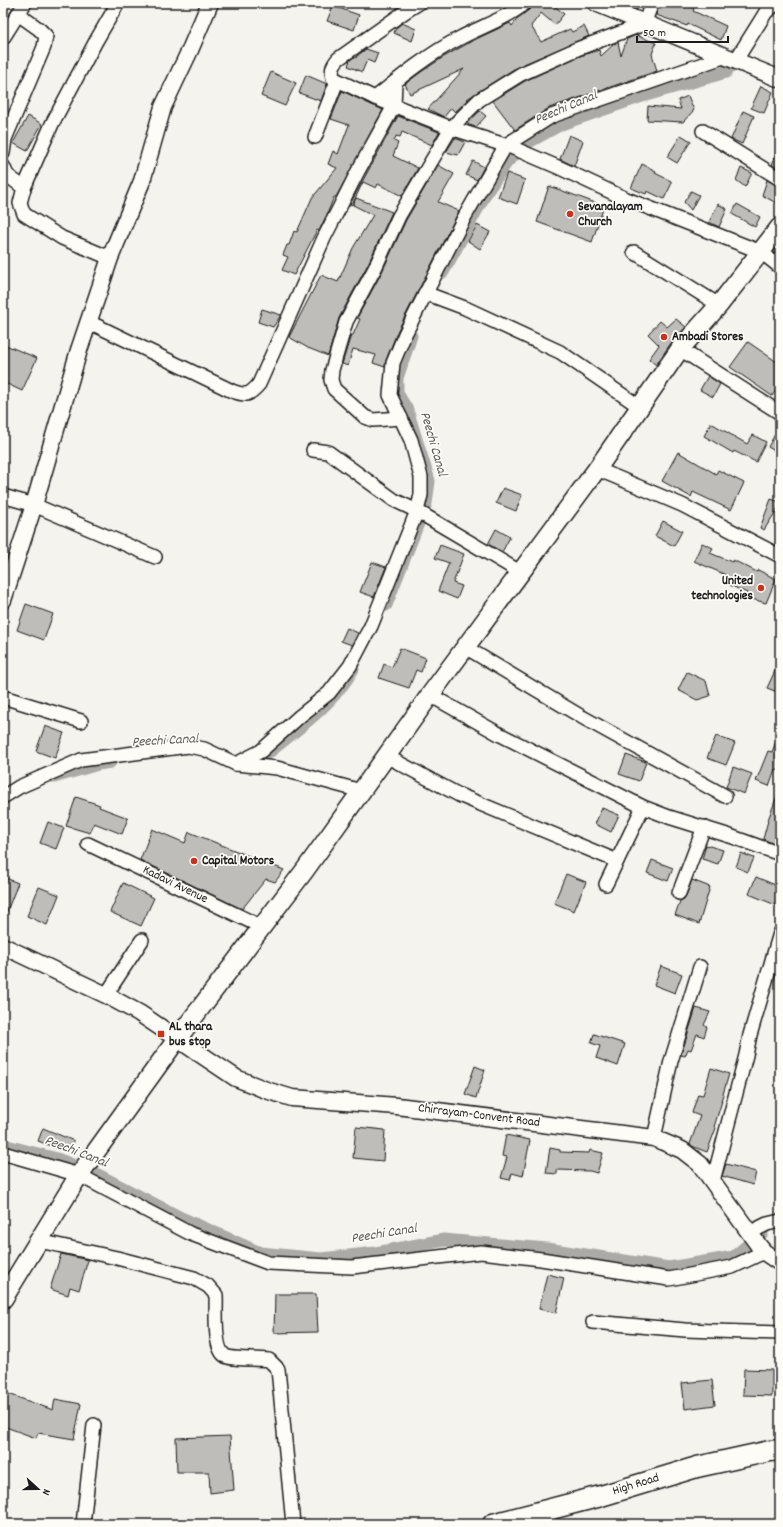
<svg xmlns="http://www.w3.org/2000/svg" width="783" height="1527" viewBox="0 0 783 1527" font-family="Dekko,sans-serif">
<rect width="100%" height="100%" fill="#f4f3ee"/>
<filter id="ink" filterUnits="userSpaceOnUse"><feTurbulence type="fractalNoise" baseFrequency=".025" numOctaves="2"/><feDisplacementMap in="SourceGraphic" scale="8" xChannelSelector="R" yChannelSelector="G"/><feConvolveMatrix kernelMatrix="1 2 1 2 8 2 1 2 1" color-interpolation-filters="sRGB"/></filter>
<g filter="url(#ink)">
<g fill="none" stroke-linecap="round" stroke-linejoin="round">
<g stroke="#abaaa6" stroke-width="13">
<polyline points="443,272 487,191 506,163 525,144 561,124 639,97 726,72 738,51"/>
<polyline points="386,605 426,503 429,481 407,410 397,393 397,378 411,336"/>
<path d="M259,757L269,752C300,727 333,704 353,669"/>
<polyline points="54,777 98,764 110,762"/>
<polyline points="3,1145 57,1159 98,1175 181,1218 260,1253 321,1259 376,1253 444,1240 547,1249 669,1268 734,1257 762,1233"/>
</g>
</g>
<g fill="#bebdba" stroke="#1c1c1c">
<polygon points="533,3 551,3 564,14 555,25 541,13 531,26 541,42 570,29 572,32 584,26 589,36 517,67 467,99 468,100 455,112 451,108 444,117 428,109 464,69 410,94 405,84 421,72 442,58 472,41 510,23 512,26 518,18 530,9"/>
<polygon points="621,3 639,3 637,10"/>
<polygon points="660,3 681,3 694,8 693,11 726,26 721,40 688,24 687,26 656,15"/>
<polygon points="333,6 359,15 354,30 327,21"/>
<polygon points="402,23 416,29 412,41 394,33 396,28"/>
<polygon points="636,35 656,43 652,54 657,71 549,108 515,130 493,101 525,81 580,56 599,50 601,56 614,44 618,42 621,56 627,39"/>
<polygon points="366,49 378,53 374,63 367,60 362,72 348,66 350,60 354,57 356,58 357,56"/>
<polygon points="271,72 296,83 285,106 261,96"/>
<polygon points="306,75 327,84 321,101 299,93"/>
<polygon points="761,86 773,92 764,113 751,108"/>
<polygon points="342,91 383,110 336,197 334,197 327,214 319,231 317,230 294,275 282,270 288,257 283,255 287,245 289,245 294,231 297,232 312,198 337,168 328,164 333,151 338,154 349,125 331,119"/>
<polygon points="688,96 694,110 683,122 647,120 648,106 681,109 678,100"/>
<polygon points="480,111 486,116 476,127 469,125 467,123"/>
<polygon points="743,111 754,116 742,144 731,139"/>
<polygon points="28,116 42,124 27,151 13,143"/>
<polygon points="398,116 439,132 432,145 402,132 400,137 396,136 394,141 398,143 393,156 418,168 402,196 378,184 376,188 363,182 352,205 350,204"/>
<polygon points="569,135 583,141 574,166 560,159"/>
<polygon points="681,135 691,141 677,163 667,157"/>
<polygon points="455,138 465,142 458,155 446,152"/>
<polygon points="778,147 780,147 780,170 772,165"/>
<polygon points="473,161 484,167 477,180 466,175"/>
<polygon points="642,164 656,171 655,173 671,181 671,185 664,199 647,191 646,194 631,188"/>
<polygon points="438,165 454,174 438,202 459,211 398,330 386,360 385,367 373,363 376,355 353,349 348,366 342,364 351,335 353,335 360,319 357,318 382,272 406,220"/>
<polygon points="741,168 752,173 745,187 736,180"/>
<polygon points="507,173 525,180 517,204 498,197"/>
<polygon points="767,180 780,187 780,193 776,203 762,195"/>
<polygon points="549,186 604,206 592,242 537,222"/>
<polygon points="691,191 699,195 691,210 684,202"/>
<polygon points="356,198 392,212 368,264 339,318 328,356 308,348 289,337 321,275 338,282 353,248 373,215 353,205"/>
<polygon points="718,204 727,209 719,227 709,222"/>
<polygon points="737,204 760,217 755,227 732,214"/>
<polygon points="477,225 490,232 480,249 468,241"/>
<polygon points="262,309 281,315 273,327 258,322"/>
<polygon points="676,319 686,327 671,343 656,365 649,359 659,345 648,334 660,321 667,327"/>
<polygon points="748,342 780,364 780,384 772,396 730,367"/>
<polygon points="3,344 37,358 22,391 3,382"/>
<polygon points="708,376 720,384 713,397 700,390"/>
<polygon points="711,423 747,444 753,435 766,442 756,462 734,451 733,453 704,436"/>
<polygon points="780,425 780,454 768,447"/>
<polygon points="678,452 716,474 718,470 744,483 731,510 693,492 691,497 662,481"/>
<polygon points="503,488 522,495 516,511 496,503"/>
<polygon points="771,499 780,502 780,505 764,530 760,528"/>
<polygon points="663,521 682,531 674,546 655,536"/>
<polygon points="496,529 510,537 502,552 488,544"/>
<polygon points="702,543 713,548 710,553 732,562 733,560 757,572 758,570 776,579 766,603 745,597 747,593 723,582 726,575 694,561"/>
<polygon points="440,545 464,554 453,583 462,586 457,599 438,591 449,563 435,558"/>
<polygon points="372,562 386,567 374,597 360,592"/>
<polygon points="26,604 53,614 44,640 17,630"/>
<polygon points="347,628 358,633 352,645 341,641"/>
<polygon points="400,648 426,658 421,672 416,670 409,688 379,678 384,664 392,667"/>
<polygon points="780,660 780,693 767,688"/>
<polygon points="687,672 706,681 710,696 697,700 678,690"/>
<polygon points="45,726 64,733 55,758 36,751"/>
<polygon points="779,733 780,733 780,771 775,769 769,786 756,781 768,751 772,752"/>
<polygon points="716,736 735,743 726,765 707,758"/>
<polygon points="626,755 646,762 639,781 619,774"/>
<polygon points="733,767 752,774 744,794 726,787"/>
<polygon points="779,791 780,836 777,845 763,839 769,817"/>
<polygon points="76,797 100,805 99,807 128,818 122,834 94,823 90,833 66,826"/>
<polygon points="602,808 619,815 611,832 595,824"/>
<polygon points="48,822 64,828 56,849 40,843"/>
<polygon points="152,829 185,843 189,832 284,870 275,882 266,879 242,909 140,860"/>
<polygon points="706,845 723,850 718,864 702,859"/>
<polygon points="741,853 754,858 748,872 736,867"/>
<polygon points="652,860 673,868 668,881 647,873"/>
<polygon points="566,874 586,882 574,911 554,903"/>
<polygon points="3,877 18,883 4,919 3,919"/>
<polygon points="756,877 780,887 780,900 778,906 749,894"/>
<polygon points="692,880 710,887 699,924 675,915 680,901 684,899 686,896"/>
<polygon points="123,883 154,898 141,926 110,912"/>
<polygon points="39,887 59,895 47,925 27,916"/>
<polygon points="661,966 682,974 675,993 654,985"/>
<polygon points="696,1008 710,1012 704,1025 707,1027 704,1037 697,1034 691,1050 688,1049 685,1056 681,1055"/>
<polygon points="594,1034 625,1044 618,1066 596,1058 600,1046 591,1043"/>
<polygon points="475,1066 485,1070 476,1098 465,1094"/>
<polygon points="711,1068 729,1074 721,1101 722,1101 714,1127 716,1128 707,1152 694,1147 690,1144 700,1116 692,1113 698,1094 703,1095"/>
<polygon points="356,1127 385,1130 383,1161 353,1158"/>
<polygon points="43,1128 74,1141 69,1153 38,1141"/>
<polygon points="506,1135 530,1140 523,1176 512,1173 510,1180 501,1178 507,1157 502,1156"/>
<polygon points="550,1148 560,1150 560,1152 589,1153 590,1150 603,1153 597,1173 590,1171 557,1170 557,1174 546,1173"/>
<polygon points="726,1164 756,1172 753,1185 722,1176"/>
<polygon points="61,1254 88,1260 79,1290 70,1287 68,1295 50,1289"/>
<polygon points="547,1274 564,1278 556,1313 539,1309"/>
<polygon points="275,1294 316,1294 318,1332 274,1333"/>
<polygon points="744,1369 772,1370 772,1396 743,1395"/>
<polygon points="712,1380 715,1405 685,1409 682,1383"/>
<polygon points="3,1392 53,1410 55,1399 81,1404 74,1439 38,1433 36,1438 3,1426"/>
<polygon points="230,1436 234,1490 210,1493 209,1472 177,1472 176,1438"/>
</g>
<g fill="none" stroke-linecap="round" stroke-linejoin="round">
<defs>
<g id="minor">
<path d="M419,3L406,11L338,59C333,65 331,69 333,78L375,98L451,128L511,147L560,168L624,198L761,252L780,267"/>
<polyline points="3,38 25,3"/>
<polyline points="736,60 766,12 777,3"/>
<path d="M375,98C402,76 429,54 460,38C482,26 506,19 525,3"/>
<polyline points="703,131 780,179"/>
<polyline points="315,137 337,81"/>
<polyline points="3,153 5,139 44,47 46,36 39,29 18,14"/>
<polyline points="3,166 7,175 24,188"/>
<polyline points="634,252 719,305"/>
<polyline points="110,258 62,238 24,214 20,203 24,188 52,124 96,41 118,3"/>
<polyline points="425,293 465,308 560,352 640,407"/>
<path d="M89,322L232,391C246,396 249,396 259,384L324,238L358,171L394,106L395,82"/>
<polyline points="680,349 780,413"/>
<polyline points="401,418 373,420 365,417 334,389 331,380 332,370 346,322 375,268 399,216 451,128 479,100 521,74 577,49 644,24 652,3"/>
<polyline points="313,450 328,452 394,500 417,511 520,572"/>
<polyline points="597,469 682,505 780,556"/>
<polyline points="3,496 34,505 155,557"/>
<polyline points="465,647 582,717 725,796"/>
<polyline points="430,695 499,734 643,807 669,817 730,836 780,854"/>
<polyline points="3,697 81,721"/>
<polyline points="386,756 459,795 617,861"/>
<polyline points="236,764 261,751 300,716 329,693 350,666 371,626 417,511 421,495 421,477 411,440 390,395 393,363 405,334 464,218 506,145 552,116 726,56"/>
<polyline points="3,797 19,787 81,760 188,746 204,749 236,764 277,768 361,791"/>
<polyline points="88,844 262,927"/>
<polyline points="606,884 643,807"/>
<polyline points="679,893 704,827"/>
<polyline points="106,995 142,940"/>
<polyline points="654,1138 671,1061 700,967"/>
<polyline points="3,1153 79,1175 191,1234 268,1263 352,1267 481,1252 541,1259 669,1279 732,1267 764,1252"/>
<polyline points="713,1181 746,1055 750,1035 780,933"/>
<polyline points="749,1233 767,1224 780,1221"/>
<path d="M39,1241L117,1258L194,1278L208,1286L216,1295C217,1309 212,1353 228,1357C238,1360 258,1358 269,1360L278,1369L293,1524"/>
<polyline points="593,1322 685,1330 780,1333"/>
<polyline points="548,1509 549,1524"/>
<polyline points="83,1524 94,1425"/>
</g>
<g id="tertiary">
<polyline points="596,3 780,79"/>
<polyline points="3,600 34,505 79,350 110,258 142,181 163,107 190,50 210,3"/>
<polyline points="3,946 106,995 139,1013 236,1078 266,1090 292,1098 397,1106 654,1138 682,1150 700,1164 759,1246 764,1252 780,1263"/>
</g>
<polyline id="secondary" points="3,1299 79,1175 177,1039 305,870 430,695 597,469 680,349 719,305 780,227"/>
<polyline id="primary" points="493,1524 601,1496 697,1467 770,1451 780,1450"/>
</defs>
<use href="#minor" stroke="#1c1c1c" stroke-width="16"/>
<use href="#tertiary" stroke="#1c1c1c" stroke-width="19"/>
<use href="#secondary" stroke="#1c1c1c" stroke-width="21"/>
<use href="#primary" stroke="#1c1c1c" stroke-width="23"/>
<use href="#minor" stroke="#fdfcf7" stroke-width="13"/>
<use href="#tertiary" stroke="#fdfcf7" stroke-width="16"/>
<use href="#secondary" stroke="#fdfcf7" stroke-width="18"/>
<use href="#primary" stroke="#fdfcf7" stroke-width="20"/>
</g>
</g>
<g fill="#c8321e" stroke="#fdfcf7" stroke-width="1.5">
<circle cx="570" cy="214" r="4"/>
<circle cx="664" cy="337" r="4"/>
<circle cx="761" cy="588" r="4"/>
<circle cx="194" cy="861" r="4"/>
<rect x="157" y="1030" width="8" height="8" rx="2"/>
</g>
<g text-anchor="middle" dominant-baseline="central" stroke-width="3.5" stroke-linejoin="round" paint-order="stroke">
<g font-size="13" font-weight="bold" fill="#1c1c1c" stroke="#fdfcf7" text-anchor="start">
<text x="578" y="207">Sevanalayam<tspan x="578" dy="15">Church</tspan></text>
<text x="672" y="337">Ambadi Stores</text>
<text x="753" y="581" text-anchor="end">United<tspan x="753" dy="15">technologies</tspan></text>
<text x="202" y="861">Capital Motors</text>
<text x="169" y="1027">AL thara<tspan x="169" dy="15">bus stop</tspan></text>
</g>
<g font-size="13" fill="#1c1c1c" stroke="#fdfcf7">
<text transform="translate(175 885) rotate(26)">Kadavi Avenue</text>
<text transform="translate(479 1116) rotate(7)">Chirrayam-Convent Road</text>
<text transform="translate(636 1485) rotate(-17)">High Road</text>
</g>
<g font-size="14" font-style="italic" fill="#5c5c5a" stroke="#fdfcf7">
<text transform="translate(566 108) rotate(-23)">Peechi Canal</text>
<text transform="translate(433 444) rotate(74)">Peechi Canal</text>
<text transform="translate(165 741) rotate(-3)">Peechi Canal</text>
<text transform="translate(76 1152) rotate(21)">Peechi Canal</text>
<text transform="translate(384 1234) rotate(-9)">Peechi Canal</text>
</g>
</g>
<rect width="783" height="1527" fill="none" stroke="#fdfcf7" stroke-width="16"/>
<rect x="8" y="8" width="767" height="1511" fill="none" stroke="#1c1c1c" stroke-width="1.5" filter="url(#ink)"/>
<g transform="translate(38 1489) rotate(111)" stroke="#fdfcf7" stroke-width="3" paint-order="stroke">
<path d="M0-3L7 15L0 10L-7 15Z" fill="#1c1c1c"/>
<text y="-6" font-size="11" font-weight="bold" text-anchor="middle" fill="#1c1c1c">N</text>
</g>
<path d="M637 36v6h91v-6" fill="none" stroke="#1c1c1c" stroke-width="2"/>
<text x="643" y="36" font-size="12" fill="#1c1c1c" stroke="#fdfcf7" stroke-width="3" paint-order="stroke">50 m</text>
</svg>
